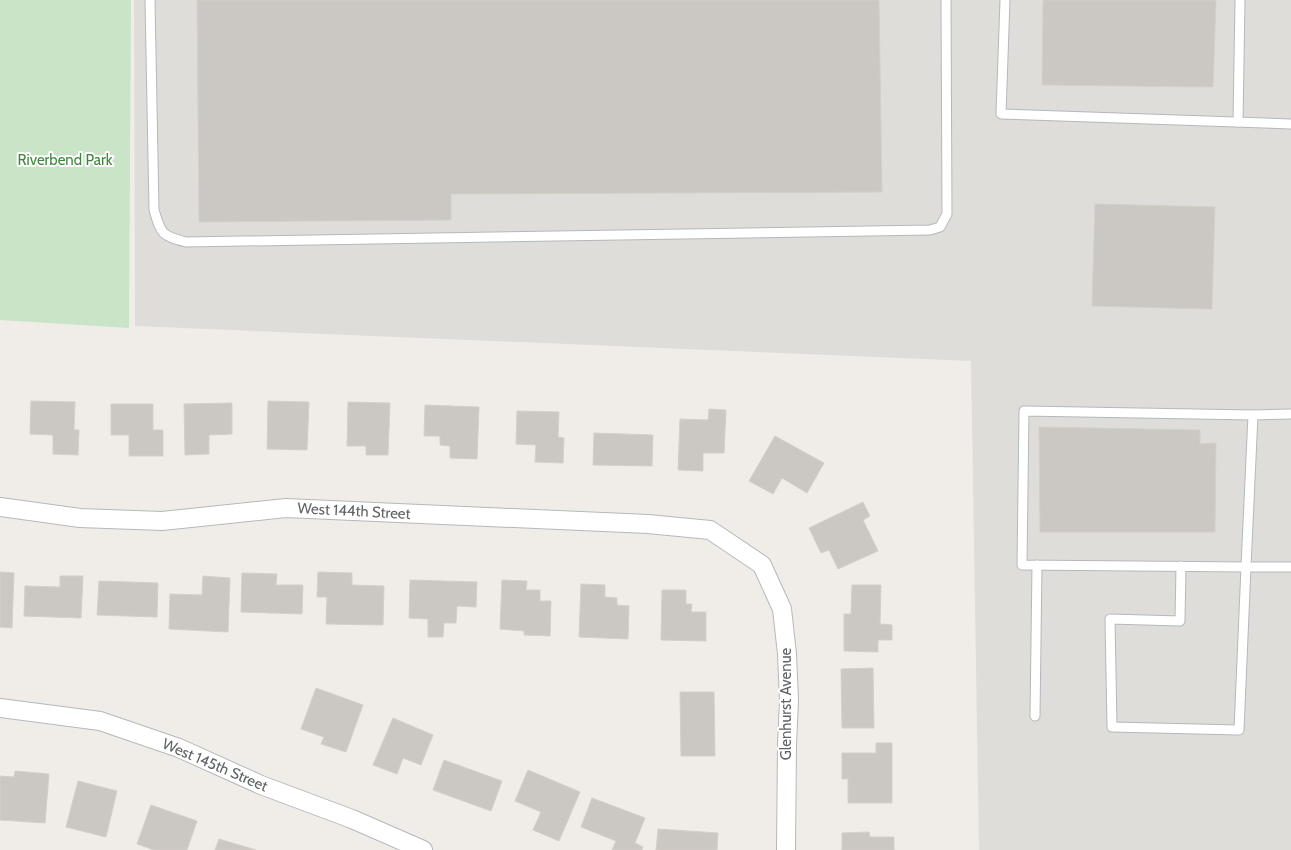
<svg xmlns="http://www.w3.org/2000/svg" width="1291" height="850" viewBox="0 0 1291 850" font-family="Cabin,sans-serif">
<rect width="100%" height="100%" fill="#f0ede8"/>
<polygon fill="#dfddda" points="134,0 1291,0 1291,850 979,850 971,361 135,326"/>
<polygon fill="#c9e4c7" points="0,0 131,0 129,328 0,320"/>
<g fill="#cbc8c4" stroke="#d4cfc7">
<polygon points="197,0 879,0 882,192 451,194 451,220 199,222"/>
<polygon points="1043,0 1216,0 1213,87 1042,85"/>
<polygon points="1095,204 1215,207 1212,309 1092,306"/>
<polygon points="31,401 75,402 74,430 79,430 78,455 53,454 53,435 30,434"/>
<polygon points="268,401 309,402 307,450 267,449"/>
<polygon points="348,402 390,403 388,455 366,455 366,446 347,446"/>
<polygon points="232,403 232,434 209,435 209,454 185,455 184,404"/>
<polygon points="111,404 153,404 153,430 163,430 163,456 129,456 129,435 111,435"/>
<polygon points="425,405 479,407 477,459 450,458 450,446 440,445 440,436 424,436"/>
<polygon points="709,409 726,410 724,453 703,453 703,471 678,470 680,419 708,420"/>
<polygon points="517,411 559,412 558,437 564,438 563,463 535,462 536,445 516,444"/>
<polygon points="1039,427 1200,430 1200,444 1216,443 1215,532 1040,532"/>
<polygon points="594,433 653,435 652,466 593,465"/>
<polygon points="775,436 824,463 807,493 782,478 773,494 749,481"/>
<polygon points="863,502 870,516 863,520 878,551 838,569 829,550 821,553 809,528"/>
<polygon points="0,572 14,573 12,628 0,627"/>
<polygon points="318,572 352,573 352,585 384,586 383,625 326,624 327,597 317,597"/>
<polygon points="242,573 277,574 276,585 303,585 302,614 241,612"/>
<polygon points="60,576 83,576 81,618 24,616 25,586 60,587"/>
<polygon points="203,576 230,578 228,632 169,629 170,594 202,595"/>
<polygon points="410,580 477,582 476,607 457,606 456,623 444,623 443,637 428,637 428,619 409,618"/>
<polygon points="502,580 527,581 526,590 540,590 540,601 551,601 550,636 524,635 524,631 500,629"/>
<polygon points="99,581 158,583 157,617 97,615"/>
<polygon points="581,584 605,585 605,597 617,598 617,605 629,606 628,639 579,637"/>
<polygon points="852,585 881,585 880,624 892,625 892,640 878,640 878,652 844,651 844,614 851,614"/>
<polygon points="662,590 686,590 686,604 692,604 691,612 706,612 706,641 661,640"/>
<polygon points="873,668 874,728 842,728 841,669"/>
<polygon points="316,688 363,705 346,752 321,744 324,737 301,729"/>
<polygon points="680,692 714,692 715,756 681,756"/>
<polygon points="393,718 433,735 421,765 403,758 397,774 373,765"/>
<polygon points="876,743 892,743 892,803 848,803 848,779 842,779 842,753 876,753"/>
<polygon points="444,760 502,781 491,811 433,790"/>
<polygon points="528,770 580,792 559,841 533,830 541,812 515,801"/>
<polygon points="15,771 49,774 45,823 0,820 0,776 14,777"/>
<polygon points="78,781 117,791 106,837 66,827"/>
<polygon points="592,798 645,818 635,843 643,847 642,850 612,850 616,841 581,827"/>
<polygon points="151,805 197,821 187,850 154,850 137,844"/>
<polygon points="658,829 718,833 717,850 656,850"/>
<polygon points="869,832 870,837 894,837 894,850 842,850 842,833"/>
<polygon points="219,839 256,850 215,850"/>
</g>
<g fill="none" stroke-linecap="round" stroke-linejoin="round">
<defs>
<g id="lane">
<path d="M150,0L154,210C161,234 162,236 186,242L930,230L940,227L947,214L946,0"/>
<polyline points="1005,0 1001,114 1291,124"/>
<polyline points="1238,122 1240,0"/>
<polyline points="1291,414 1253,415 1246,567 1291,567"/>
<polyline points="1181,566 1180,621 1110,619 1112,727 1239,730 1246,567 1022,565 1024,411 1253,415"/>
<polyline points="1035,716 1037,565"/>
</g>
<g id="street">
<polyline points="0,507 80,518 162,521 286,508 648,524 710,530 762,565 782,609 787,654 789,700 787,745 786,850"/>
<polyline points="0,708 100,721 179,748 261,785 352,819 423,850"/>
</g>
</defs>
<use href="#lane" stroke="#b5b8bb" stroke-width="11"/>
<use href="#street" stroke="#b5b8bb" stroke-width="20"/>
<use href="#lane" stroke="#fff" stroke-width="9"/>
<use href="#street" stroke="#fff" stroke-width="18"/>
</g>
<g text-anchor="middle" dominant-baseline="central" stroke-width="4" stroke-linejoin="round" paint-order="stroke">
<g font-size="15" fill="#41853f" stroke="#fff">
<text x="65" y="160">Riverbend Park</text>
</g>
<g font-size="15" fill="#5f6366" stroke="#fff">
<text transform="translate(354 511) rotate(3)">West 144th Street</text>
<text transform="translate(786 704) rotate(-90)">Glenhurst Avenue</text>
<text transform="translate(215 765) rotate(23)">West 145th Street</text>
</g>
</g>
</svg>
